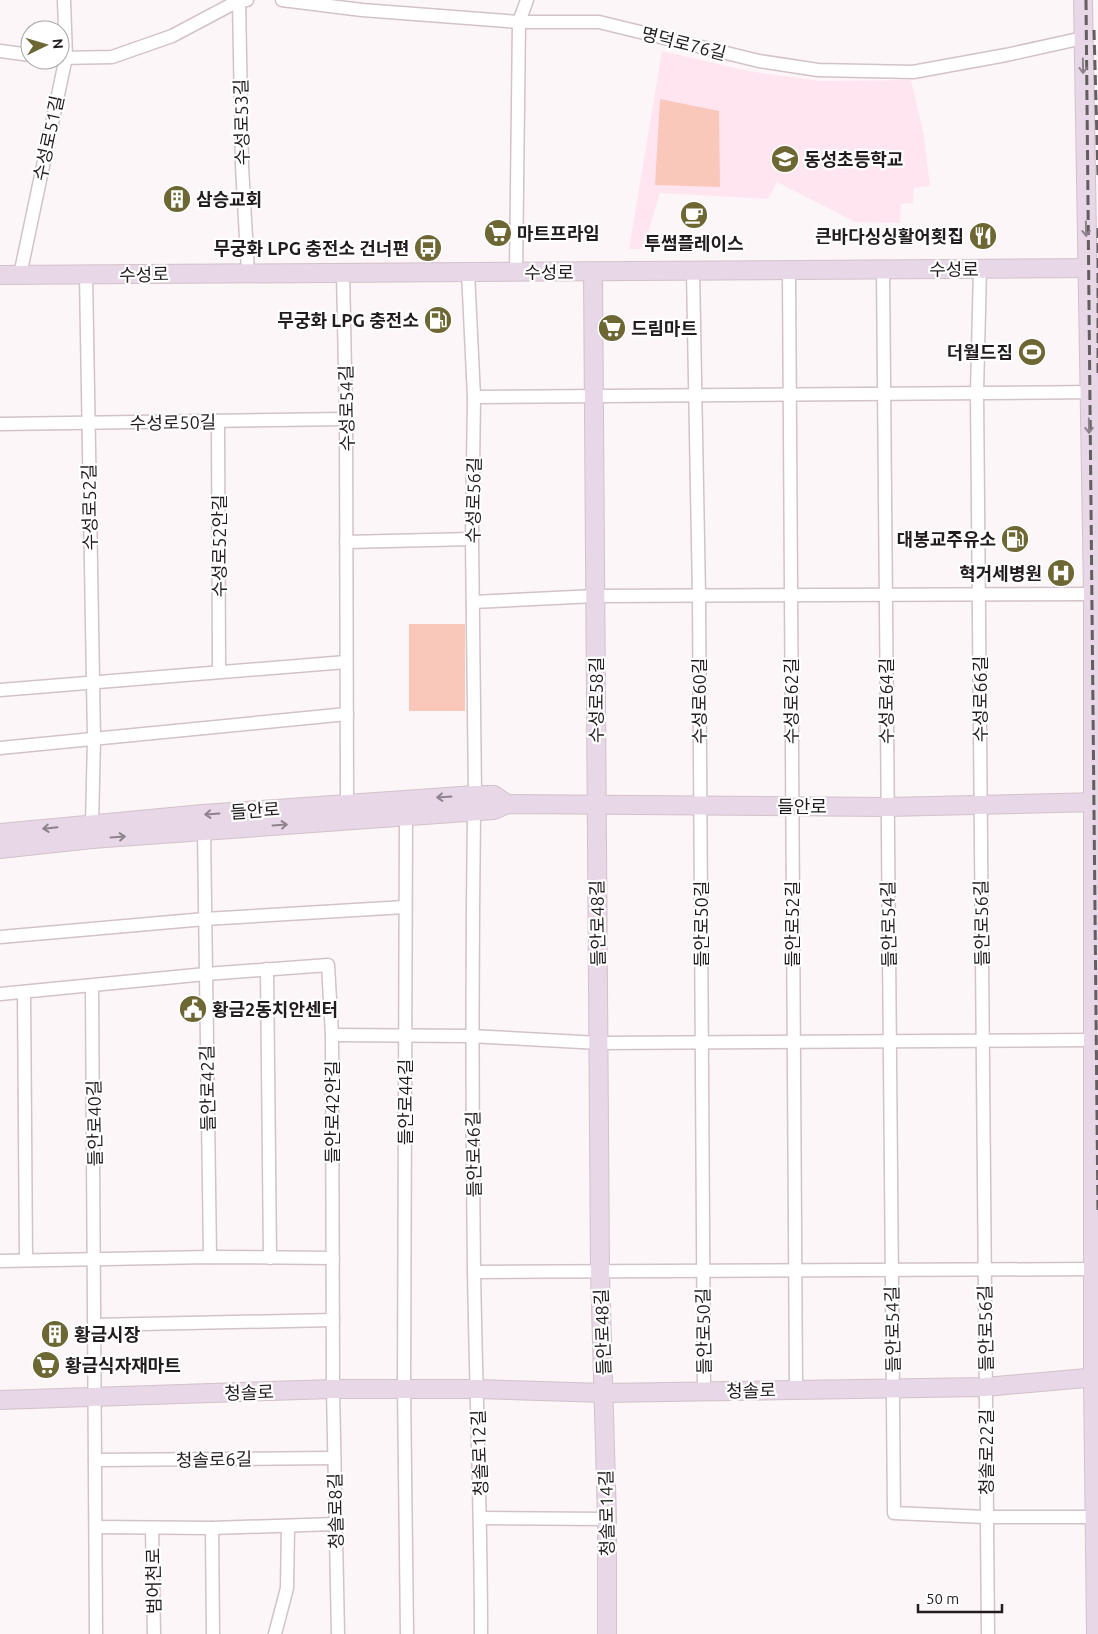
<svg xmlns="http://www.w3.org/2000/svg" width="1098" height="1634" viewBox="0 0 1098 1634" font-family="Ubuntu,'Noto Sans KR',sans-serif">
<rect width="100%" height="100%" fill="#fdf6f9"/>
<polygon fill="#ffe5f0" points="662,51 748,71 821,81 911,80 924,135 930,186 914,188 913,203 901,204 900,223 855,222 777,182 768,199 660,193 643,249 629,249"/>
<g fill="#f9c8bb">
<polygon points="660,99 719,111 720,187 655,185"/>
<rect x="409" y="624" width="56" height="87"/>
</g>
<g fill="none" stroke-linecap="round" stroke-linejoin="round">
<defs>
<g id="street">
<polyline points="239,0 242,166 248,273"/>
<polyline points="282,0 362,10 519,22 599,22 759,61 818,70 913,72 1006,55 1083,38"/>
<polyline points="0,51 30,55"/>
<polyline points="60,58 112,57 172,36 238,1 247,0"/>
<polyline points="883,269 894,1513 986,1517 1095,1517"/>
<polyline points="980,269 977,392 988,1634"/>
<polyline points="789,270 796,1389"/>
<polyline points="693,271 699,596 704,1391"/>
<polyline points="468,272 474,397 472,539 475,795"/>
<polyline points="516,272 519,22 527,0"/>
<polyline points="343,273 346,419 347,803"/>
<polyline points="20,275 66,57 64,0"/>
<polyline points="86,275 94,739 92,824"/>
<polyline points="474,397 1098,392"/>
<polyline points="218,422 219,671"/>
<polyline points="0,424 346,419"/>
<polyline points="346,542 472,539"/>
<polyline points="473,602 595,596 1098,594"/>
<polyline points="0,690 346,662"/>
<polyline points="0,748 347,714"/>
<path d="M474,811C472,964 472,1117 474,1270C476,1392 481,1513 481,1634"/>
<polyline points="406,816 404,1388 407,1634"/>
<polyline points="204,831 210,1257"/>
<polyline points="0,937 205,919 405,907"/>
<polyline points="267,969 270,1258"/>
<polyline points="92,987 96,1634"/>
<polyline points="24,993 26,1260"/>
<polyline points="0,994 206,974 328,965 332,1035 333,1389 338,1634"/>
<polyline points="332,1035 471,1036 599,1043 1098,1040"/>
<polyline points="0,1261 210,1257 333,1258"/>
<polyline points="474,1272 1095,1269"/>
<polyline points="94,1325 333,1320"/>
<polyline points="95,1460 334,1458"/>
<polyline points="481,1518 607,1519"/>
<polyline points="96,1527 212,1528 335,1524"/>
<polyline points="152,1528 154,1634"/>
<polyline points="212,1528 213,1634"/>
<polyline points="275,1634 287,1588 288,1526"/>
</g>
<g id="secondary">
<polyline points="1083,0 1093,594 1093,1377 1096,1634"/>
<polyline points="593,272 600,1272 607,1519 607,1634"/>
<polyline points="0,275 1098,268"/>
<polyline points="0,833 203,814 475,795 494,795 507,804"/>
<polyline points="0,849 92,839 494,810 507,804 887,807 1098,802"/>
<polyline points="0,1400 333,1389 477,1389 604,1393 985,1387 1098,1377"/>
</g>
</defs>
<use href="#street" stroke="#d2c2c9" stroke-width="15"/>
<use href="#secondary" stroke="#d2c2c9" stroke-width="20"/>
<use href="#street" stroke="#fff" stroke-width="12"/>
<use href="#secondary" stroke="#e7d7e7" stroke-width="18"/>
<g stroke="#645e61" stroke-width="3" stroke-dasharray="10 5" stroke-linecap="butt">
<polyline points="1086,0 1098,1215"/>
<polyline points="1094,30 1098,175"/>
<polyline points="1098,373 1098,227"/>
</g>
</g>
<defs><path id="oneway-shaft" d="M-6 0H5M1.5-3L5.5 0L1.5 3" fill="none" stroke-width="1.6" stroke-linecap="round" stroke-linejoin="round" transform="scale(1.25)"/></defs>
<g stroke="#8e838d">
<use href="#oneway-shaft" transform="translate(1083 66) rotate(89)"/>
<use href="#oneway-shaft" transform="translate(1086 229) rotate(89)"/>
<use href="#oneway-shaft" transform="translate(1089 426) rotate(89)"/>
<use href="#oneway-shaft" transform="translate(444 797) rotate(176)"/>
<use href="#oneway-shaft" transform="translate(212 814) rotate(176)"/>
<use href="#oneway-shaft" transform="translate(280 825) rotate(-4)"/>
<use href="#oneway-shaft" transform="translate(50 828) rotate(174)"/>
<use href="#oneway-shaft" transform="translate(118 837) rotate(-4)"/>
</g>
<defs>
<symbol id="school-disc" viewBox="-11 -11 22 22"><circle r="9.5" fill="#6c6733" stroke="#fff"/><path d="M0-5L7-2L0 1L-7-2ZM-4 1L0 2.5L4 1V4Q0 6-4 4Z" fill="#fff"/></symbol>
<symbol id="building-disc" viewBox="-11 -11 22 22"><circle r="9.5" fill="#6c6733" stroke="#fff"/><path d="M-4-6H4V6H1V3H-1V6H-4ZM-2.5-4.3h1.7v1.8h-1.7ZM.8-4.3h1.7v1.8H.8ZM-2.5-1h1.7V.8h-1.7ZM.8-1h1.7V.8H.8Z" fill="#fff"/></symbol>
<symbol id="cafe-disc" viewBox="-11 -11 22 22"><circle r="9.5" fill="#6c6733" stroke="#fff"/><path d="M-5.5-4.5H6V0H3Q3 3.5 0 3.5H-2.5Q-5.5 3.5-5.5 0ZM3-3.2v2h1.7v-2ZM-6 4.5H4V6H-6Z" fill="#fff"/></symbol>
<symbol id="supermarket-disc" viewBox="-11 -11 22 22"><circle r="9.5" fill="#6c6733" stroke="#fff"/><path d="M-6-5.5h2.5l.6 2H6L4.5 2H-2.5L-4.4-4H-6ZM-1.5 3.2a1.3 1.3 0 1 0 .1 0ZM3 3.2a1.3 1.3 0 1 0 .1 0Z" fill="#fff"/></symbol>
<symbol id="restaurant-disc" viewBox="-11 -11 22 22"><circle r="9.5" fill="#6c6733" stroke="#fff"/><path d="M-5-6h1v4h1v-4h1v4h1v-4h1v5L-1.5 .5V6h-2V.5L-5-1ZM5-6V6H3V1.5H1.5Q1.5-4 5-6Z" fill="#fff"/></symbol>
<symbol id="bus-disc" viewBox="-11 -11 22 22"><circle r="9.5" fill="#6c6733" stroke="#fff"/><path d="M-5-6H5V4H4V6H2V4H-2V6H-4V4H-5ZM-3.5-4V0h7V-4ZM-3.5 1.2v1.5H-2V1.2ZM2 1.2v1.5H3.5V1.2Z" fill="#fff"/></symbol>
<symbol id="fuel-disc" viewBox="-11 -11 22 22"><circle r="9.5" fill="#6c6733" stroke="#fff"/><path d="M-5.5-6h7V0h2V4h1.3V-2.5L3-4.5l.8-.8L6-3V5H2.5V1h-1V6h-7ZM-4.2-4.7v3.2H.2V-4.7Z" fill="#fff"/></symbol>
<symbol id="stadium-disc" viewBox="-11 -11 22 22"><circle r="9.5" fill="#6c6733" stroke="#fff"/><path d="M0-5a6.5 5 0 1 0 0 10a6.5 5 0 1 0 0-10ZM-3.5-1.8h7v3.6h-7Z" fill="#fff"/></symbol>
<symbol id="hospital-disc" viewBox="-11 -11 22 22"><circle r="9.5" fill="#6c6733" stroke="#fff"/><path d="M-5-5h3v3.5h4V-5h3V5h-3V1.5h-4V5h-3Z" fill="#fff"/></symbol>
<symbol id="civic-disc" viewBox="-11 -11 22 22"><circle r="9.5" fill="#6c6733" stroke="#fff"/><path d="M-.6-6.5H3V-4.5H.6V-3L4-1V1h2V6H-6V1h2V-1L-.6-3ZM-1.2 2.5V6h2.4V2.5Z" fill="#fff"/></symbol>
</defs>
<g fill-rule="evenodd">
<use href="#school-disc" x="769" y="143" width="32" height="32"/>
<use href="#building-disc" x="161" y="183" width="32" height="32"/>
<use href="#cafe-disc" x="678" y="199" width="32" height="32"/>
<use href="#supermarket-disc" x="482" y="217" width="32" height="32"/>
<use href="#restaurant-disc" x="967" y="220" width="32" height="32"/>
<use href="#bus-disc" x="412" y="232" width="32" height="32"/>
<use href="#fuel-disc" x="422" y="304" width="32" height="32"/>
<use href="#supermarket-disc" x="596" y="312" width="32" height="32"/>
<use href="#stadium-disc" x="1016" y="336" width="32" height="32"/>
<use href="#fuel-disc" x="999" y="523" width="32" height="32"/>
<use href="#hospital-disc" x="1045" y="557" width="32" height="32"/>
<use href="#civic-disc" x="177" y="993" width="32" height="32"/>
<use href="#building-disc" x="39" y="1318" width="32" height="32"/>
<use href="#supermarket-disc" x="30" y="1349" width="32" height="32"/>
</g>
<g text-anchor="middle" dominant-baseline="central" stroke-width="4.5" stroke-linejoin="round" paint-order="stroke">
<g font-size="18" fill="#221c1f" stroke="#fff">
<text transform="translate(684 43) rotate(14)">명덕로76길</text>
<text transform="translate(241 122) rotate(-91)">수성로53길</text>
<text transform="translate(48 138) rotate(-78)">수성로51길</text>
<text x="954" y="269">수성로</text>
<text x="549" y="272">수성로</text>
<text transform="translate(144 274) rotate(-1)">수성로</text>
<text transform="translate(346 408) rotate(-91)">수성로54길</text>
<text transform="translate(173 422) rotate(-1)">수성로50길</text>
<text transform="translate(473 500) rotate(-89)">수성로56길</text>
<text transform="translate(89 507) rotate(-91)">수성로52길</text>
<text transform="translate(219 546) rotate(-90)">수성로52안길</text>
<text transform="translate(980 699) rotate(-90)">수성로66길</text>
<text transform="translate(596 700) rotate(-90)">수성로58길</text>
<text transform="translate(699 701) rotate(-90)">수성로60길</text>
<text transform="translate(791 701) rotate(-90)">수성로62길</text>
<text transform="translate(886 701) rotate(-90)">수성로64길</text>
<text x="802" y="806">들안로</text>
<text transform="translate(255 810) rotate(-4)">들안로</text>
<text transform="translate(597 923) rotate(-91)">들안로48길</text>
<text transform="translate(981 923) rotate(-91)">들안로56길</text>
<text transform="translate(701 924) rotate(-90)">들안로50길</text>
<text transform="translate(792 924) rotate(-90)">들안로52길</text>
<text transform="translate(888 924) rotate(-91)">들안로54길</text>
<text transform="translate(207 1088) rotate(-91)">들안로42길</text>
<text transform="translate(405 1102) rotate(-90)">들안로44길</text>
<text transform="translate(332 1112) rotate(-90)">들안로42안길</text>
<text transform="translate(94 1123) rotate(-91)">들안로40길</text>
<text transform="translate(473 1154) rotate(-91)">들안로46길</text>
<text transform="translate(985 1328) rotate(-91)">들안로56길</text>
<text transform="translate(892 1329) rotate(-91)">들안로54길</text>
<text transform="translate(703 1331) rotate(-91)">들안로50길</text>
<text transform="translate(602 1332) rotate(-92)">들안로48길</text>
<text transform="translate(751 1390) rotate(-1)">청솔로</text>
<text transform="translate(249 1392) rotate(-2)">청솔로</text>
<text transform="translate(986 1452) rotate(-90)">청솔로22길</text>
<text transform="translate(479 1453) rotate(-92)">청솔로12길</text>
<text transform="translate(214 1459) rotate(-1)">청솔로6길</text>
<text transform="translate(335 1511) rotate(-91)">청솔로8길</text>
<text transform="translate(606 1513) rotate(-91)">청솔로14길</text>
<text transform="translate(153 1581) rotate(-91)">범어천로</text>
</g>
<g font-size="18" font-weight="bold" fill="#221c1f" stroke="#fff" text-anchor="start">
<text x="804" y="159">동성초등학교</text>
<text x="196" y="199">삼승교회</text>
<text x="517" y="233">마트프라임</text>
<text x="964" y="236" text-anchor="end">큰바다싱싱활어횟집</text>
<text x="694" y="243" text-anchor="middle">투썸플레이스</text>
<text x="409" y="248" text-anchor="end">무궁화 LPG 충전소 건너편</text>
<text x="419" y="320" text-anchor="end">무궁화 LPG 충전소</text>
<text x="631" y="328">드림마트</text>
<text x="1013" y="352" text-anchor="end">더월드짐</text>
<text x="996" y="539" text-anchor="end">대봉교주유소</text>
<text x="1042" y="573" text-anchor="end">혁거세병원</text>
<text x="212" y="1009">황금2동치안센터</text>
<text x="74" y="1334">황금시장</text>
<text x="65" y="1365">황금식자재마트</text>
</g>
</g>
<g transform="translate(45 45) rotate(85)"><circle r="24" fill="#ffffff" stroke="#a7a4a5"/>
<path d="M0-4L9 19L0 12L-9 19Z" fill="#6c6733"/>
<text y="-8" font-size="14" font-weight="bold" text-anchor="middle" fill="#221c1f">N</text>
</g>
<path d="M918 1604v8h84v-8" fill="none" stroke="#221c1f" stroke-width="2.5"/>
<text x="926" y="1604" font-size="15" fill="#221c1f" stroke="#ffffff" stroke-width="4" paint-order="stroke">50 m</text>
</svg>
